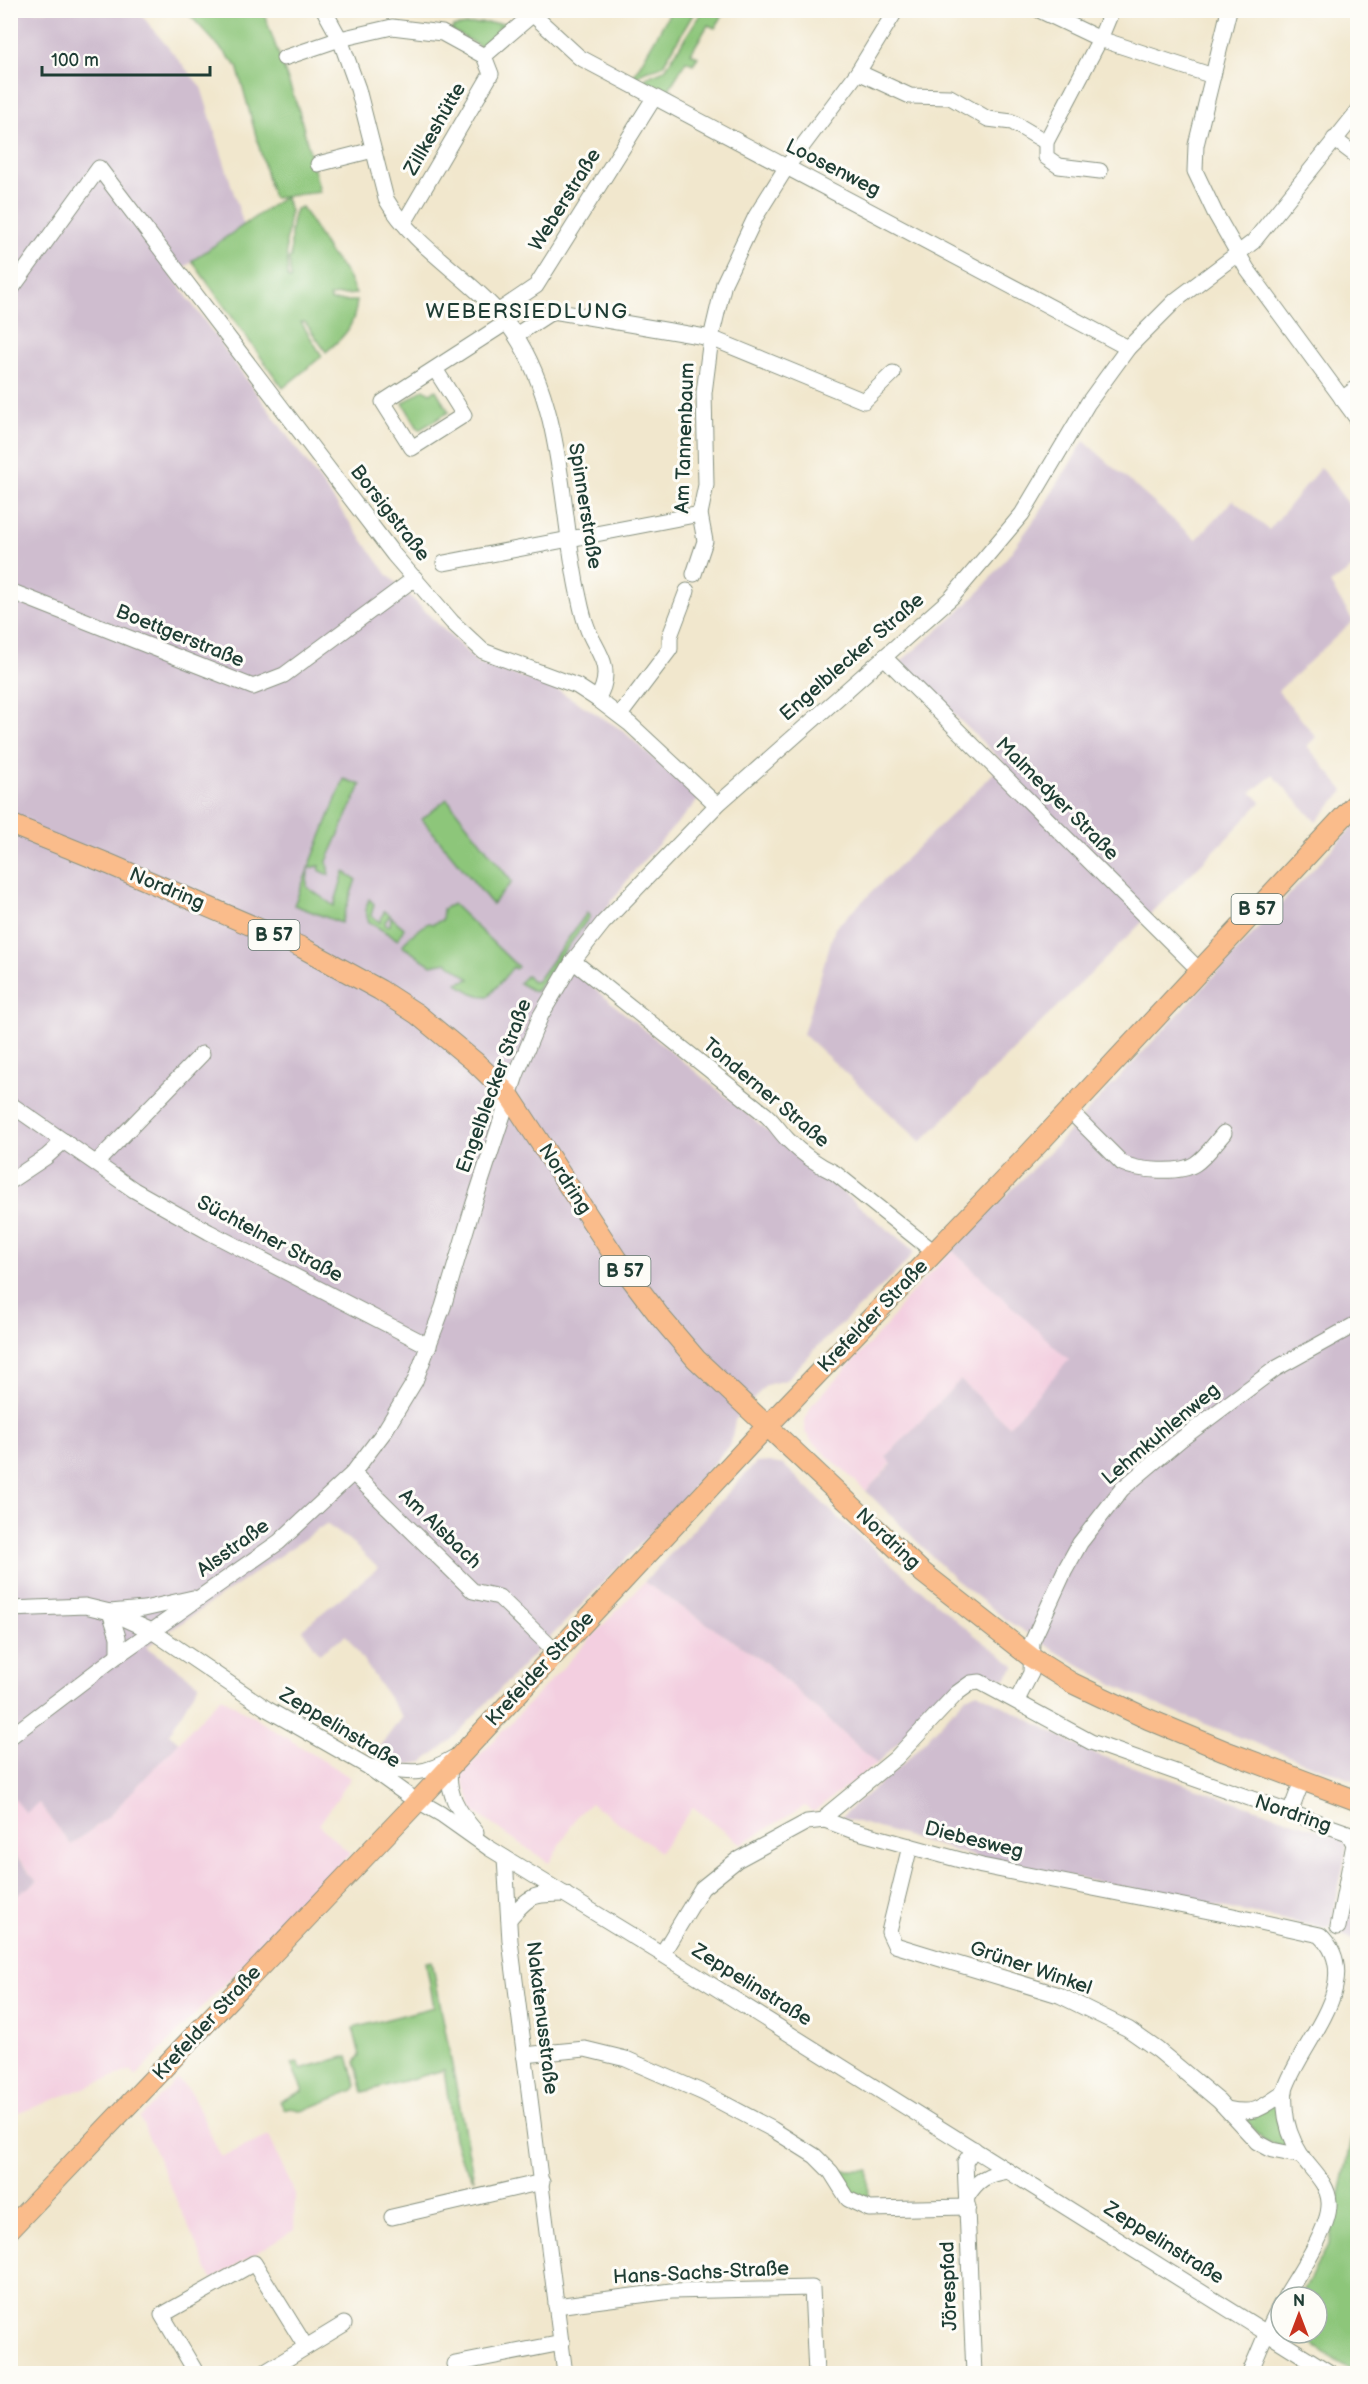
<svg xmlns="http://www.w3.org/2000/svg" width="1368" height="2384" viewBox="0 0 1368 2384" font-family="'Balsamiq Sans',sans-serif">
<rect width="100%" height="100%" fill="#fdfcf7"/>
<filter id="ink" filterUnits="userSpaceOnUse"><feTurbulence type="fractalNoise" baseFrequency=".0167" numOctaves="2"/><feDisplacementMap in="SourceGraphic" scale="12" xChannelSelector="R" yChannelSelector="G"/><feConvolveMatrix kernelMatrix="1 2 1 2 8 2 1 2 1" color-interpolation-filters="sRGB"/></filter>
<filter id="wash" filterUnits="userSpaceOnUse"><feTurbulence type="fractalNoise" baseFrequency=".008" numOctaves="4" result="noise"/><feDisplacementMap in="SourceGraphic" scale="24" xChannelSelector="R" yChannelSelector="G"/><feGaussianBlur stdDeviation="1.35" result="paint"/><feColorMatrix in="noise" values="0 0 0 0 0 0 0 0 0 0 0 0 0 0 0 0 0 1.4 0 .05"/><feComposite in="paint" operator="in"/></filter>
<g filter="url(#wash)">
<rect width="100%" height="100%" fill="#f1e7cd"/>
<g fill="#f3cfe0">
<polygon points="952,1250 1070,1360 1009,1426 960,1380 886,1457 892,1463 866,1491 812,1442 805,1432 805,1420 812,1405 886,1326 902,1303"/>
<polygon points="644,1582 765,1662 877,1764 813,1812 805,1806 741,1844 693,1807 660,1852 591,1803 578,1815 549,1863 474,1812 461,1775"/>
<polygon points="221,1697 351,1778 319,1825 350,1854 136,2076 131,2070 11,2116 11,1900 37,1881 11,1849 10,1793 26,1812 39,1803 71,1845 108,1817"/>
<polygon points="177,2079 191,2092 221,2157 269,2136 295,2194 294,2230 212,2280 140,2118"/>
</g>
<g fill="#cfbdcf">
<polygon points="10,11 138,11 201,87 244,226 172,276 387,574 478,663 553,687 622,730 699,799 635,870 564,964 913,1250 913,1254 898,1271 819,1345 786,1380 766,1385 735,1420 731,1443 679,1504 450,1741 423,1762 396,1767 375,1753 402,1717 346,1635 319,1653 302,1629 378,1568 349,1540 326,1524 146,1647 199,1684 169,1734 179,1742 108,1817 71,1845 39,1803 26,1813 10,1793"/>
<polygon points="1084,441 1196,540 1233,500 1269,530 1321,467 1357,516 1357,565 1330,584 1353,621 1278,691 1316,737 1307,746 1344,791 1316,822 1273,775 1251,792 1261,802 1227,838 921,1142 803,1034 835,928 1004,763 900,662 949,621 981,590 1011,552 1038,515"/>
<polygon points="1357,822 1357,1782 1174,1712 1124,1690 1055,1651 1008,1621 955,1579 866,1491 892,1464 886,1457 960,1380 1009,1426 1069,1360 952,1250 1064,1137"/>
<polygon points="769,1462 783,1465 789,1470 833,1513 959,1623 1015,1666 1005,1679 980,1675 968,1676 951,1688 877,1764 765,1662 644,1582 756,1463"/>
<polygon points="977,1692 1090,1752 1345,1839 1347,1848 1331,1925 1328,1928 1315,1926 983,1859 841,1817 904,1763 966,1697"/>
<polygon points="1357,1846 1357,1941 1341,1934"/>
<polygon points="10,1849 37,1881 11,1900 10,1900"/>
</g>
<g fill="#8dc67a" stroke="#568257" stroke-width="1.5">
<path d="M703,10L730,11L723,15L715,28L708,25L691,53L698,57L693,64L686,61L669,89L676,94H667L644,81C649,73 659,75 666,68Z"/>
<path d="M186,11H263L299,111L320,192L285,196L290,211L286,244L288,279H291L289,259L291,258C291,242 289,227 296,209L302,207L329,252L346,273L356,294L329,296L331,301H357C354,327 345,336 326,352L305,322H301L322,356L283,388L192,261L284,197L273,198L237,66Z"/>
<path d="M671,11H695L663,65C654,72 644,67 637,78L633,77Z"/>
<polygon points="482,23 507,23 509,28 505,30 500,26 496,31 500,35 485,49 451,30 453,27"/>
<polygon points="424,389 430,393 436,390 449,412 419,430 403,403"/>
<polygon points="344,779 361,785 327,861 329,875 319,870 320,866 308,868 307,887 334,906 344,872 356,879 341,923 294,905"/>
<polygon points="447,799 512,882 492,904 422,819"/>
<polygon points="369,899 374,904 371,916 380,922 384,911 390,915 385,922 386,926 390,925 391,917 404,928 398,940 369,922 365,910"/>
<path d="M453,904L518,967L515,969L513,967L489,996C476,997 467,990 457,983L470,979L447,962L431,965L402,946L409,937L428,923L433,924L442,920L443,909Z"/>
<polygon points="587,913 590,916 535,992 519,983 527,975 533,982 537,981"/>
<polygon points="432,1961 474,2180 460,2158 454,2139 444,2070 363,2092 355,2062 360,2055 353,2028 434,2007 426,1962"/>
<polygon points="348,2056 356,2085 354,2090 302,2111 290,2107 284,2109 280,2101 303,2091 291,2064 298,2063 300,2069"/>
<polygon points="1278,2102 1289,2145 1287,2148 1265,2141 1244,2118"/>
<polygon points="1357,2117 1358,2373 1356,2374 1295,2333 1317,2333 1317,2297 1300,2297 1329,2243"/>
<path d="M841,2170H868L869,2204C854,2197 842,2188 841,2170Z"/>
</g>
</g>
<g filter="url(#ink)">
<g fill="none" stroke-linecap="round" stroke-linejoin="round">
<defs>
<g id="minor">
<polyline points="528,10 579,57 1128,348"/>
<polyline points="1039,10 1100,39 1213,76"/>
<polyline points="1229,10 1196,145 1195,171 1215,213 1247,269 1358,420"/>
<path d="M484,56L442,33L392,27L340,39L358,89L386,199C418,254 479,280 514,333C563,407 560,503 577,588C580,601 582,615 587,627C591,640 601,652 604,665C607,678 604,688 597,699"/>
<polyline points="284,58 340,39 324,10"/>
<polyline points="858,72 910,96 950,97 988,119 1012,122 1046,142"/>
<polyline points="1334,139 1358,157"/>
<polyline points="318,164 373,150"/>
<polyline points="1100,171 1059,166 1046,157 1046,142 1100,39 1112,10"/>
<polyline points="404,223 491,74 484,56 533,14"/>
<polyline points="10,291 99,168 394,555 452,622 483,651 577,686 597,699 630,724 717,805"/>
<polyline points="499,311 536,286 654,98"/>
<polyline points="516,335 553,311 711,338 864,401 893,373"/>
<polyline points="435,369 464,415 412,448 383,402 507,322"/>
<polyline points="1342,399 1358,387"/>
<polyline points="444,563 700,514"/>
<polyline points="694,574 705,541 700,514 706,485 704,393 711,338 724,283 756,216 786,168 858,72 896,10"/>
<polyline points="10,591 253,687 284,675 415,578"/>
<polyline points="884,657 1199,970"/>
<polyline points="620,715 670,649 670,636 687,591"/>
<path d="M573,961L766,1115C775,1123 780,1132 788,1140C802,1154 818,1165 835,1173L934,1252"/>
<polyline points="10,1104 134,1190 209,1232 429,1346"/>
<path d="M1069,1110L1122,1163C1138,1171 1180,1174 1195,1164C1206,1157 1215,1143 1224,1133"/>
<polyline points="96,1163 202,1054"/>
<polyline points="10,1181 46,1157 64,1141"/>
<polyline points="353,1473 473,1591 499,1597 556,1652"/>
<polyline points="10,1609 85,1606 110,1612 152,1631 267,1709 367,1766 406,1794 441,1814 489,1848 662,1954 1332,2374"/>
<polyline points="118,1655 118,1637 110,1612 144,1609 193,1598"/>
<polyline points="1017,1700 1031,1673 1032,1642 1065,1570 1080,1543 1122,1489 1180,1440 1275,1369 1358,1323"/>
<polyline points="10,1737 118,1655 279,1542 353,1473 384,1432 415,1381 443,1307 473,1206 516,1075 541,1015 573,961 603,923 717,805 952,597 1022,514 1088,403 1128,348 1176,300 1253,242 1358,111"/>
<path d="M450,1765C446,1793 458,1811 476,1832"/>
<path d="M370,1767C408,1772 419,1778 453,1758"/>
<polyline points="1290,1813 1302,1781"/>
<polyline points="825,1820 829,1813 896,1758 957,1693 971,1683 980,1682 1091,1742 1348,1833 1354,1844 1338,1927"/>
<polyline points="910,1846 889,1932 895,1945 1059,1995 1128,2029 1158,2050 1219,2101 1257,2142 1272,2150 1302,2156"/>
<polyline points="505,1858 510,1941 565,2374"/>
<path d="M509,1919C530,1895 532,1894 565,1894"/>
<path d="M662,1954L702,1888L737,1860L807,1822L825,1820L851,1830L982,1866L1224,1914L1320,1935C1368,1981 1299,2044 1285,2090C1284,2095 1285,2103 1285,2108C1286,2126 1292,2141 1301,2155C1311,2170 1328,2183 1329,2202C1331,2227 1298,2275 1285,2297"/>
<polyline points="524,2055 585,2049 626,2059 704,2093 772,2129 815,2156 831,2172 848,2199 869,2209 968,2207"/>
<path d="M1227,2109C1257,2115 1261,2108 1285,2092"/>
<polyline points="974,2149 965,2162 974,2374"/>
<path d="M967,2197C977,2180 987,2174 1008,2171"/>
<polyline points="392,2217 542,2182"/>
<polyline points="556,2306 671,2291 812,2288 816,2374"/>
<polyline points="455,2364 562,2343"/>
<polyline points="197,2374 162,2315 254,2263 306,2347"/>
<polyline points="262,2374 344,2324"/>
<path d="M1249,2374C1260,2350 1268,2327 1281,2304"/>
</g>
<g id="major">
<polyline points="10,824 111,865 301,947 380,990 417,1014 475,1062 509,1095 617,1260 661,1318 696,1359 922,1572 1032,1658 1072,1683 1148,1719 1225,1751 1358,1801"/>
<polyline points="10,2229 418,1801 753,1441 1026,1157 1358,801"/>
</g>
</defs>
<use href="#minor" stroke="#889280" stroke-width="17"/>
<use href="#major" stroke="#889280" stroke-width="22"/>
<use href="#minor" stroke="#fff" stroke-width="15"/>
<use href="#major" stroke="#fabc8b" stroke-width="20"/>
</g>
</g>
<g text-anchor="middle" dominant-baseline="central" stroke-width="6" stroke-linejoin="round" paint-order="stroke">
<g fill="#fdfcf7" stroke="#62766e" stroke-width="1.5">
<rect x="1231.5" y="894" width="51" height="30" rx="4.5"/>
<rect x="248.5" y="920" width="51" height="30" rx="4.5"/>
<rect x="599.5" y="1256" width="51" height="30" rx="4.5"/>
</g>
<g font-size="18" font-weight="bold" fill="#1f3d34">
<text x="1257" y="909">B 57</text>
<text x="274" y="935">B 57</text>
<text x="625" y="1271">B 57</text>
</g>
<g font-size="20" fill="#1f3d34" stroke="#fdfcf7">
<text transform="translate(435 129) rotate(-60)">Zillkeshütte</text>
<text transform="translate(833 168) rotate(27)">Loosenweg</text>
<text transform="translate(565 200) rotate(-58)">Weberstraße</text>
<text transform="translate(685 438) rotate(-88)">Am Tannenbaum</text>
<text transform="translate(585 506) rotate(81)">Spinnerstraße</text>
<text transform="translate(390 513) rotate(52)">Borsigstraße</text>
<text transform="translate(180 636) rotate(22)">Boettgerstraße</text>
<text transform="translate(852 657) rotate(-41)">Engelblecker Straße</text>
<text transform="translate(1057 799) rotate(45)">Malmedyer Straße</text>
<text transform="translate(167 889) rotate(23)">Nordring</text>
<text transform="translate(494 1086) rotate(-70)">Engelblecker Straße</text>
<text transform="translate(766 1093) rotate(40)">Tonderner Straße</text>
<text transform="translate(565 1179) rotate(57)">Nordring</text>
<text transform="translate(270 1239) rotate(28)">Süchtelner Straße</text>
<text transform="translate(873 1316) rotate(-46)">Krefelder Straße</text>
<text transform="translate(1161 1434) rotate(-40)">Lehmkuhlenweg</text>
<text transform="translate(440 1529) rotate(44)">Am Alsbach</text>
<text transform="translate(888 1539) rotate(43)">Nordring</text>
<text transform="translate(233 1548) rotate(-36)">Alsstraße</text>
<text transform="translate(540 1669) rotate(-47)">Krefelder Straße</text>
<text transform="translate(340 1728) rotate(31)">Zeppelinstraße</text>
<text transform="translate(1293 1814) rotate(19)">Nordring</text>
<text transform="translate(974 1840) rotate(14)">Diebesweg</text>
<text transform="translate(1031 1968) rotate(19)">Grüner Winkel</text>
<text transform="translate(752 1985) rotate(32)">Zeppelinstraße</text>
<text transform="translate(542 2018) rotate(83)">Nakatenusstraße</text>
<text transform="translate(207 2023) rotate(-47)">Krefelder Straße</text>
<text transform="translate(1164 2243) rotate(32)">Zeppelinstraße</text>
<text transform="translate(701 2273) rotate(-3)">Hans-Sachs-Straße</text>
<text transform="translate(949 2286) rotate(-92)">Jörespfad</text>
</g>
<g font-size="21" letter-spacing="1.5" fill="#1f3d34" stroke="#fdfcf7">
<text x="527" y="311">WEBERSIEDLUNG</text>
</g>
</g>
<rect width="1368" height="2384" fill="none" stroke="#fdfcf7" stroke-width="36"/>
<g transform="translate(1299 2315)"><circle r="28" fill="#fdfcf7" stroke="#a4b0a9" stroke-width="1.5"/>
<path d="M0-4.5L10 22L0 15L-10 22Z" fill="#c8321e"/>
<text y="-9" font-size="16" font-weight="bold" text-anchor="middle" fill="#1f3d34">N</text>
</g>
<path d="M42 66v9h168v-9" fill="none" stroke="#1f3d34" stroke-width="3"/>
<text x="51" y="66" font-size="18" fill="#1f3d34" stroke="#fdfcf7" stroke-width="4.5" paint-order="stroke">100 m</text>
</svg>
